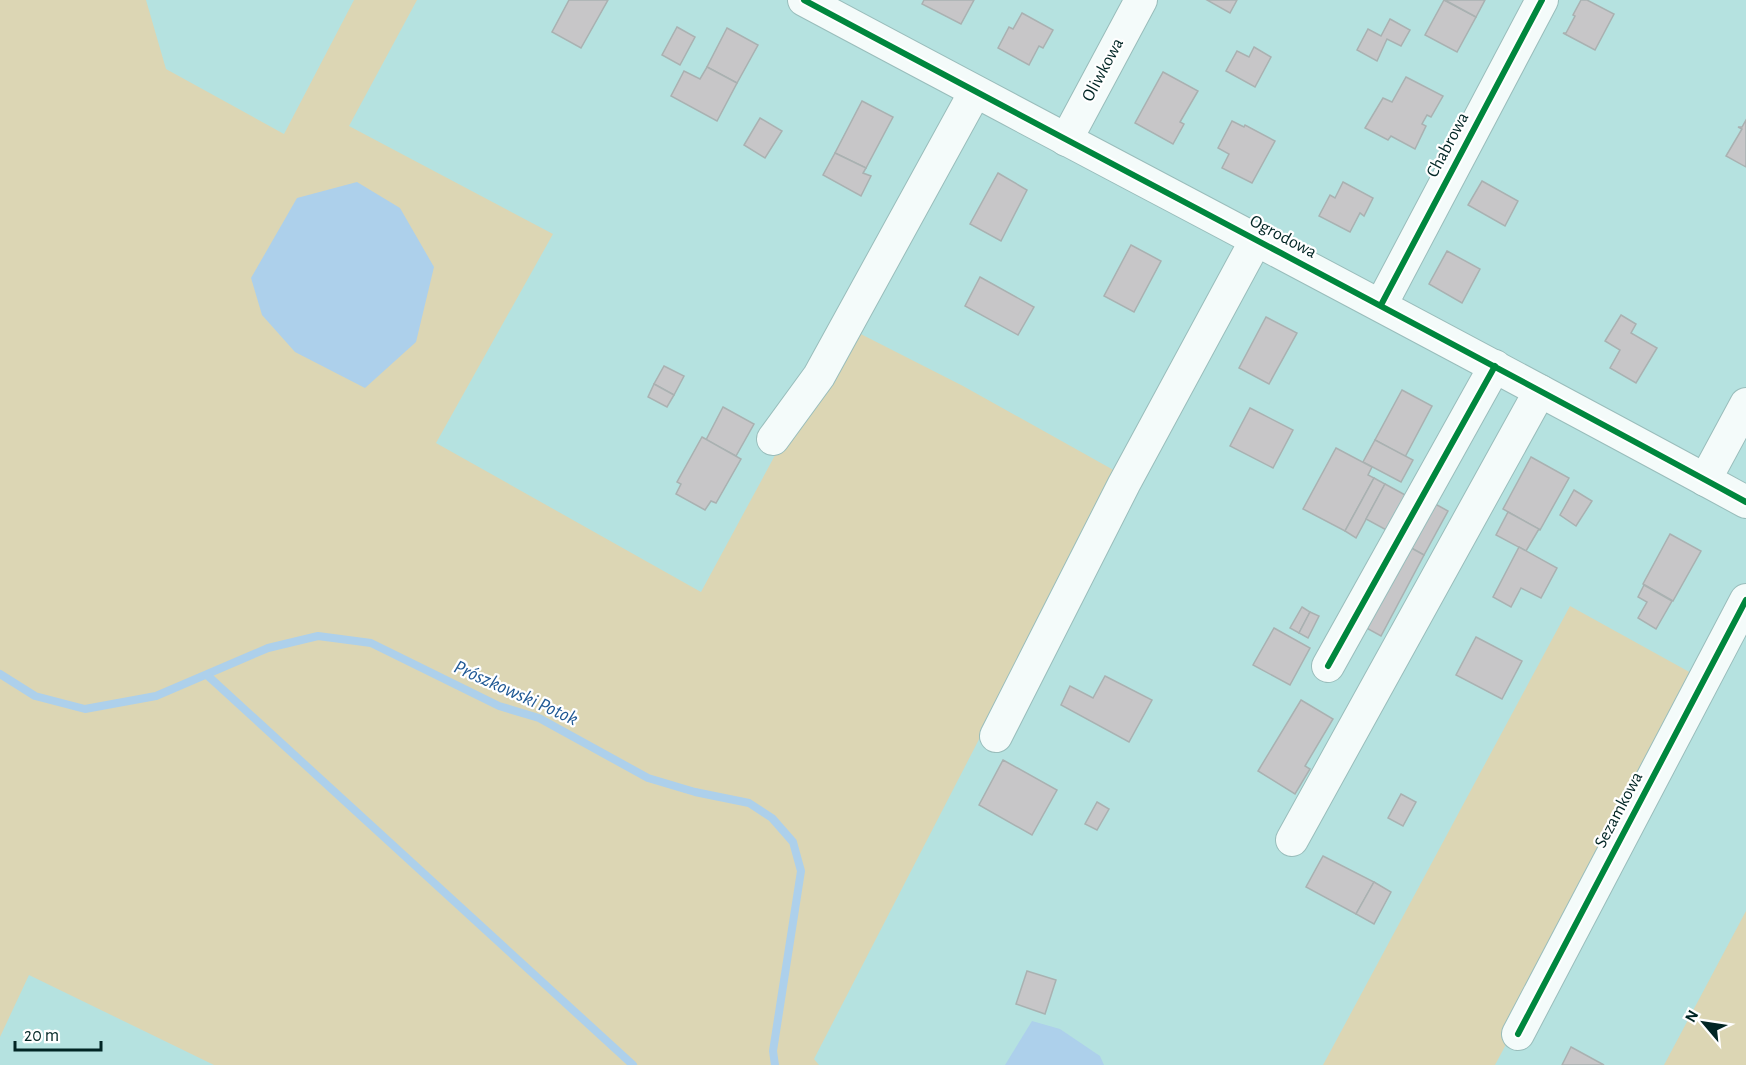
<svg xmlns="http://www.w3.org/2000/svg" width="1746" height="1065" viewBox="0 0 1746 1065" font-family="'Alegreya Sans',sans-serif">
<rect width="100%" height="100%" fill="#b5e2e0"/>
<g fill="#dcd6b4">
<polygon points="0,0 146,0 166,69 284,134 354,0 417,0 349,126 553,234 436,443 701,592 845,326 963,386 1117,472 814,1059 819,1065 214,1065 29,975 0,1037"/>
<polygon points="1570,606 1702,679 1495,1065 1323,1065"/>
<polygon points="1746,911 1746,1065 1664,1065"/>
</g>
<g fill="#add0eb">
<polygon points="357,182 400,208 434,267 416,342 365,388 295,352 262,315 251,278 297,198"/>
<polygon points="1032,1021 1060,1029 1100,1056 1104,1065 1005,1065"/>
</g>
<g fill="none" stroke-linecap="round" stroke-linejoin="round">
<g stroke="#add0eb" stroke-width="8">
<polyline points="0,674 35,696 85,709 156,696 268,648 318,636 371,643 499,706 539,718 648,778 695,792 749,803 772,818 793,842 801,871 773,1051 775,1065"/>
<polyline points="207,675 633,1065"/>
</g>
</g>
<g fill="#c7c6c8" stroke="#a9b1b1" stroke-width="1.5">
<polygon points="569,0 608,0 581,48 552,32"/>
<polygon points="924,0 974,0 961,24 922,4"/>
<polygon points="1207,0 1237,0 1230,13"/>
<polygon points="1444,0 1476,17 1457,52 1425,35"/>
<polygon points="1445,0 1485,0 1476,17"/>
<polygon points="1581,0 1587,0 1614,14 1595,50 1563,33 1566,33 1575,16 1573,15"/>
<polygon points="1022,13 1053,30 1043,48 1039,46 1029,65 998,48 1009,27 1013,29"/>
<polygon points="1390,19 1410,30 1401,46 1387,39 1377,61 1357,50 1368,29 1381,36"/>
<polygon points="677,27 695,37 680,65 662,55"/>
<polygon points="727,28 758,45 737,83 707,67"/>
<polygon points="1254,47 1271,57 1255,87 1226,71 1237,51 1249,57"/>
<polygon points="707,67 737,83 717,121 671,96 684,71 700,79"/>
<polygon points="1163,72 1198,91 1180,122 1184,124 1173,144 1135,123"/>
<polygon points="1406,77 1443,96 1431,117 1427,115 1422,124 1426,126 1415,149 1391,136 1388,140 1365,128 1383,98 1392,102"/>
<polygon points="862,101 893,117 866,168 835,153"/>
<polygon points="760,118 782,131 765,158 744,145"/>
<polygon points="1746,120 1746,167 1726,156 1742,129 1738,127 1742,127"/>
<polygon points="1232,121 1244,127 1245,125 1275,141 1252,183 1222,168 1229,154 1218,148"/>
<polygon points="835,153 866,168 863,173 871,176 861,196 823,175"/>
<polygon points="998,173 1027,190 1001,241 970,224"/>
<polygon points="1482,181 1518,201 1505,226 1468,205"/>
<polygon points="1343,182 1373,198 1364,216 1360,213 1350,232 1319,216 1330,195 1335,198"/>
<polygon points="1131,245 1161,261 1134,312 1104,296"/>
<polygon points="1447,251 1480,269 1462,303 1429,284"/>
<polygon points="980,277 1034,307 1018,335 965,306"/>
<polygon points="1621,315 1636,324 1631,333 1657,348 1636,383 1610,368 1620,350 1605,341"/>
<polygon points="1266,317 1297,333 1269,384 1239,368"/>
<polygon points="664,366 684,376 674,395 654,384"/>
<polygon points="654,384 674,395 667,407 648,397"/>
<polygon points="1402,390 1432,406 1405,457 1375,440"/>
<polygon points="723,407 754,424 736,456 706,440"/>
<polygon points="1250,408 1293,430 1273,468 1230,446"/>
<polygon points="702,437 741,459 716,503 711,501 705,510 676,494 681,484 677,482"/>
<polygon points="1375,440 1413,460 1401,482 1363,462"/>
<polygon points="1336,448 1372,467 1368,475 1374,478 1345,531 1303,509"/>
<polygon points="1531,457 1569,478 1540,530 1503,509"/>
<polygon points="1374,478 1385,484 1356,538 1345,531"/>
<polygon points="1385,484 1409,497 1390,532 1366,519"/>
<polygon points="1574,490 1592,501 1576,526 1560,515"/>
<polygon points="1428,500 1448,511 1424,555 1404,544"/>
<polygon points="1508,512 1539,529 1526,551 1496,535"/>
<polygon points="1670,534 1701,551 1673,601 1643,584"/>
<polygon points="1404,544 1424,555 1381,636 1361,625"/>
<polygon points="1519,547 1557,568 1541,598 1521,588 1511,607 1493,597"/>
<polygon points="1644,585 1672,601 1656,629 1638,618 1647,602 1638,597"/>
<polygon points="1302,607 1310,612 1299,633 1290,628"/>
<polygon points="1310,612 1319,616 1308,638 1299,633"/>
<polygon points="1274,628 1310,648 1290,685 1253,665"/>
<polygon points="1476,637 1522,661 1502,699 1456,675"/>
<polygon points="1105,676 1152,700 1129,742 1061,705 1070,686 1093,698"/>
<polygon points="1301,700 1333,719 1305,766 1310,769 1295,794 1258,771"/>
<polygon points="1003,760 1057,790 1032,835 979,805"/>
<polygon points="1401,794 1416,802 1403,826 1388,818"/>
<polygon points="1097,802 1109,809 1097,830 1085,824"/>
<polygon points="1323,856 1374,882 1356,914 1306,887"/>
<polygon points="1374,882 1391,892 1374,924 1356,914"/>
<polygon points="1027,971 1056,980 1045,1014 1016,1004"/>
<polygon points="1571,1047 1604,1065 1562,1065"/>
</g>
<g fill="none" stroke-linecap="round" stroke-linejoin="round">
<defs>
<g id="minor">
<path d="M804,0C1118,168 1434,332 1746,502"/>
<polyline points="1066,140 1141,0"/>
<polyline points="1381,305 1542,0"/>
<polyline points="773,439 819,376 975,92"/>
<polyline points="1705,480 1746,404"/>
<polyline points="1328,666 1495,366"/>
<polyline points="996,736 1124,484 1256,240"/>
<polyline points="1292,840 1540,391"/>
<polyline points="1518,1034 1746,600"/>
</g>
</defs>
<use href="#minor" stroke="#99bdbb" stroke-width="34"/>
<use href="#minor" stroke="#f4fbfa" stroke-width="32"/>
<defs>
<g id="cycleway">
<path d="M804,0C1118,168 1434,332 1746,502"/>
<polyline points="1381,305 1542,0"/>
<polyline points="1328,666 1495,366"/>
<polyline points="1518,1034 1746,600"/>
</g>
</defs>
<use href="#cycleway" stroke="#fff" stroke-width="10"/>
<use href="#cycleway" stroke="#00873e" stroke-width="6"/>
</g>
<g text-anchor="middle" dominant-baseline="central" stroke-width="4.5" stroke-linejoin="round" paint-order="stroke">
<g font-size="18" fill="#012524" stroke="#fff">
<text transform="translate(1103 70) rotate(-62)">Oliwkowa</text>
<text transform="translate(1448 145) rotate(-62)">Chabrowa</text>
<text transform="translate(1283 237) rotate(28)">Ogrodowa</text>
<text transform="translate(1619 810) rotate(-62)">Sezamkowa</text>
</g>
<g font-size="20" font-style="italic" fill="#205995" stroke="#fff">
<text transform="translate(516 693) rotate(24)">Prószkowski Potok</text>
</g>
</g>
<g transform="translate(1704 1023) rotate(299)" stroke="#ffffff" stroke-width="4.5" paint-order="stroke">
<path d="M0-4.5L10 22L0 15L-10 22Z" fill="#012524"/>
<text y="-9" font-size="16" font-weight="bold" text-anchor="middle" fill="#012524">N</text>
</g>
<path d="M15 1041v9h86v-9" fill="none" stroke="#012524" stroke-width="3"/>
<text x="24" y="1041" font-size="18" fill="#012524" stroke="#ffffff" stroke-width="4.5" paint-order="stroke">20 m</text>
</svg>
